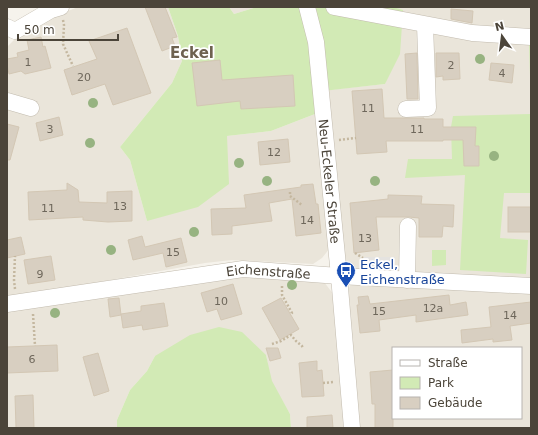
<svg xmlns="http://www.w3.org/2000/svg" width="538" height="435" viewBox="0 0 538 435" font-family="'DejaVu Sans',sans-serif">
<rect width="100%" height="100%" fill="#f6f3ec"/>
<g fill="#eae5da" fill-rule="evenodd">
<polygon points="78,7 168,7 178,36 182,61 172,83 120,147 130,160 147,221 227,136 271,131 315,114 330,248 322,258 313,264 232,260 205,263 66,288 7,296 7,47 23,31 48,19"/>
<polygon points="229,7 257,7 234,14"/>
<polygon points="393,7 531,7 531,279 353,270 343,258 328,90 385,84 403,11"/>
<polygon points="245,274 324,282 334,295 344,428 291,428 290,414 271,381 266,355 155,356 147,371 130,390 117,420 117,428 7,428 7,308"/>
<path d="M352,281L531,290V428H359L348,291ZM393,348H521V418H393Z"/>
</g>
<g fill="#d2eab5">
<polygon points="168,7 229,7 234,14 257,7 393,7 403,10 400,54 385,84 314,92 315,114 271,131 227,136 229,184 198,207 147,221 130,160 120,147 172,83 182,61 178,36"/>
<polygon points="529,44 531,46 531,76 530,76"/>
<polygon points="531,114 531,193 504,193 500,238 528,240 526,274 460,270 465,175 405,178 408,159 452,159 451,127 453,116"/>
<polygon points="432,250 446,250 446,265 432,266"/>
<polygon points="219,327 242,332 266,355 272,381 290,414 291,428 117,428 117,420 130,390 147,371 155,356 190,335"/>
</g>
<rect fill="#e5e3e0" x="364" y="257" width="31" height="14"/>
<g fill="#d8cfc1" stroke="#d3c7b4">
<polygon points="145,7 165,7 177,37 172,38 175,46 162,51"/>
<polygon points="451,9 473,11 472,23 451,19"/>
<polygon points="127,28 151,93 113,105 105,84 72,95 64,70 97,59 89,41"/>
<polygon points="41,37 43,47 45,46 51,68 25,74 21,71 9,74 7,65 7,59 18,57 17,53 29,50 27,40"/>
<polygon points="417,53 418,99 407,99 405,54"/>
<polygon points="436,53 459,53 460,79 443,80 443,76 436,77"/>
<polygon points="220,60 222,80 293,75 295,106 241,109 240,101 197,106 192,63"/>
<polygon points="491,63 514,65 512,83 489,80"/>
<polygon points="382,89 384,118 424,118 424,119 443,119 443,127 476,127 475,146 479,146 479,166 464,166 463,140 443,140 443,141 386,141 387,152 357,154 352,91"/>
<polygon points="59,117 63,135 40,141 36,123"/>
<polygon points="7,124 19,127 10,160 7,160"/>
<polygon points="288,139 290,162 260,165 258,142"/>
<polygon points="67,183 78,190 79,202 107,203 107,192 132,191 132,221 108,222 83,220 83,217 29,220 28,192 67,190"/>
<polygon points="313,184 316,204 318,204 321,233 296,236 292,199 269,203 272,221 232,226 232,234 212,235 211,209 246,208 244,195 301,187 301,185"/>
<polygon points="388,195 422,196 421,204 454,205 453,227 443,226 442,237 419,237 419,218 409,217 376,217 379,250 354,253 350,203 388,199"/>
<rect x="508" y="207" width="23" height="25"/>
<polygon points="142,236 145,247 181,238 187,262 166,267 163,253 133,260 128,240"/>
<polygon points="21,237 25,254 7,258 7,240"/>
<polygon points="51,256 55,280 28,284 24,260"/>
<polygon points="233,284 242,314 221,320 217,309 207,312 201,293"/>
<polygon points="449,295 450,305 466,302 468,315 416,322 416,315 379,320 380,331 360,333 357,305 359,305 358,297 368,296 370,304"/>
<polygon points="119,298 121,315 110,317 108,299"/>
<polygon points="281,298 299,329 280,340 262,308"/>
<polygon points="531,302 531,323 510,326 512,340 493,342 493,339 462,343 461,330 491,327 489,307"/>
<polygon points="164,303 168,326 143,330 142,325 123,328 121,314 141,311 141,306"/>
<polygon points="57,345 58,371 7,373 7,347"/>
<polygon points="266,348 278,348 281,358 270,361"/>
<polygon points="98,353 109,391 94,396 83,357"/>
<polygon points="317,361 317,371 322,370 324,396 302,397 299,363"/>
<polygon points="393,370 393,428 375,428 375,404 372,404 370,372"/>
<polygon points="33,395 34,428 16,428 15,396"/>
<polygon points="332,415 333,428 307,428 307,417"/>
</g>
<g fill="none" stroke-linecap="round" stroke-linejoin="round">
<defs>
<g id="minor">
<path id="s1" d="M307,7L316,42L339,276L352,428"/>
<polyline points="334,7 472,33 531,37"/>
<polyline points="7,27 15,31 51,10 61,7"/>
<polyline points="7,101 31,108"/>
<polyline points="406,109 428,108 425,25"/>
<polyline points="407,280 408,226"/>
<path id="s2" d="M7,304L243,269L339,276L531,286"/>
</g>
</defs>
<use href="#minor" stroke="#c2bbae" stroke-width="17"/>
<g stroke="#c4b79f" stroke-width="2.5" stroke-dasharray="2 2" stroke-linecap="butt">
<polyline points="63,20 64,25 63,44 73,66"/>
<polyline points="339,140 356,138"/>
<polyline points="290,192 290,196 302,205"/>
<polyline points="355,253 363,258"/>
<polyline points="282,286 282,295 292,313 291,314"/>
<polyline points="15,289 14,280 15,256"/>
<polyline points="33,314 35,346"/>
<polyline points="272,344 281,341 291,335 296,341 302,346 303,348"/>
<polyline points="323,383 334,382"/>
</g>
<use href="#minor" stroke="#fff" stroke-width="16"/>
</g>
<g fill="#97b381">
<circle cx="480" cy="59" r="5"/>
<circle cx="93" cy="103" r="5"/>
<circle cx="90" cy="143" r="5"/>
<circle cx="494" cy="156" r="5"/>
<circle cx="239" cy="163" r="5"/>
<circle cx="267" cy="181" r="5"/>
<circle cx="375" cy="181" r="5"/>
<circle cx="194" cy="232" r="5"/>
<circle cx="111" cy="250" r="5"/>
<circle cx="292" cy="285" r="5"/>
<circle cx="55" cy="313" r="5"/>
</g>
<defs>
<symbol id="bus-pin" viewBox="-11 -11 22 30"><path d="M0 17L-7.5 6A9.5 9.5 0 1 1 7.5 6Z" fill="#1a4fb4" stroke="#fff"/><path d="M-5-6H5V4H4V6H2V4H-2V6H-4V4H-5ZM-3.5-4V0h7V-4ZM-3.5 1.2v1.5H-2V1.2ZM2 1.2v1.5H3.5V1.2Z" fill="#fff"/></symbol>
</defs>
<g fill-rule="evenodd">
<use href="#bus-pin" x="335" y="260" width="22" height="30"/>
</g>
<g text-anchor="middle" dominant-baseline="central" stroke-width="3.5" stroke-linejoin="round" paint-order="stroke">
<g font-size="11" fill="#6e675b">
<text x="28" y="62">1</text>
<text x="451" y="65">2</text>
<text x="502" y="73">4</text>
<text x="84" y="77">20</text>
<text x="368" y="108">11</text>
<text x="50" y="129">3</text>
<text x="417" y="129">11</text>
<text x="274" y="152">12</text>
<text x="120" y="206">13</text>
<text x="48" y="208">11</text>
<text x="307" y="220">14</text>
<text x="365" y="238">13</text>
<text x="173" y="252">15</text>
<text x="40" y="274">9</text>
<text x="221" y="301">10</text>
<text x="433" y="308">12a</text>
<text x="379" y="311">15</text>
<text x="510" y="315">14</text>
<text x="32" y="359">6</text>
</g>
<g font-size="13" fill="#4b4439" stroke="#fff">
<text stroke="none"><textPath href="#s1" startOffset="176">Neu-Eckeler Straße</textPath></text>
<text stroke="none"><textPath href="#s2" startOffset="264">Eichenstraße</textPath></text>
</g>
<g font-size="13" fill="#164399" stroke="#fff" text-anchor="start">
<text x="360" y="264">Eckel,<tspan x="360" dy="15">Eichenstraße</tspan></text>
</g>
<g font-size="15" font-weight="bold" fill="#6e6250" stroke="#fff">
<text x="192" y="53">Eckel</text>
</g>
</g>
<rect width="538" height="435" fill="none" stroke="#4b4439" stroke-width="16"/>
<rect x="392" y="347" width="130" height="72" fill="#ffffff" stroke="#b7b4b0"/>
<rect x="400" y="360" width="20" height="6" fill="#ffffff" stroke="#b7b4b0"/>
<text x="428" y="367" font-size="12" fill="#4b4439">Straße</text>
<rect x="400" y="377" width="20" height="12" fill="#d2eab5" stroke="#b7b4b0"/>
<text x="428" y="387" font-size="12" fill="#4b4439">Park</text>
<rect x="400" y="397" width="20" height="12" fill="#d8cfc1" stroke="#b7b4b0"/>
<text x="428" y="407" font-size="12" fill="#4b4439">Gebäude</text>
<g transform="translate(502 36) rotate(346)" stroke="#ffffff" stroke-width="3" paint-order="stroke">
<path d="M0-3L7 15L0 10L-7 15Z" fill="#4b4439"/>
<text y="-6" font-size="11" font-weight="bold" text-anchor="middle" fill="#4b4439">N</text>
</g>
<path d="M18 34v6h100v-6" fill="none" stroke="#4b4439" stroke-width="2"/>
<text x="24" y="34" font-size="12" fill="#4b4439" stroke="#ffffff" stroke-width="3" paint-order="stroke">50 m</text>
</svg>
